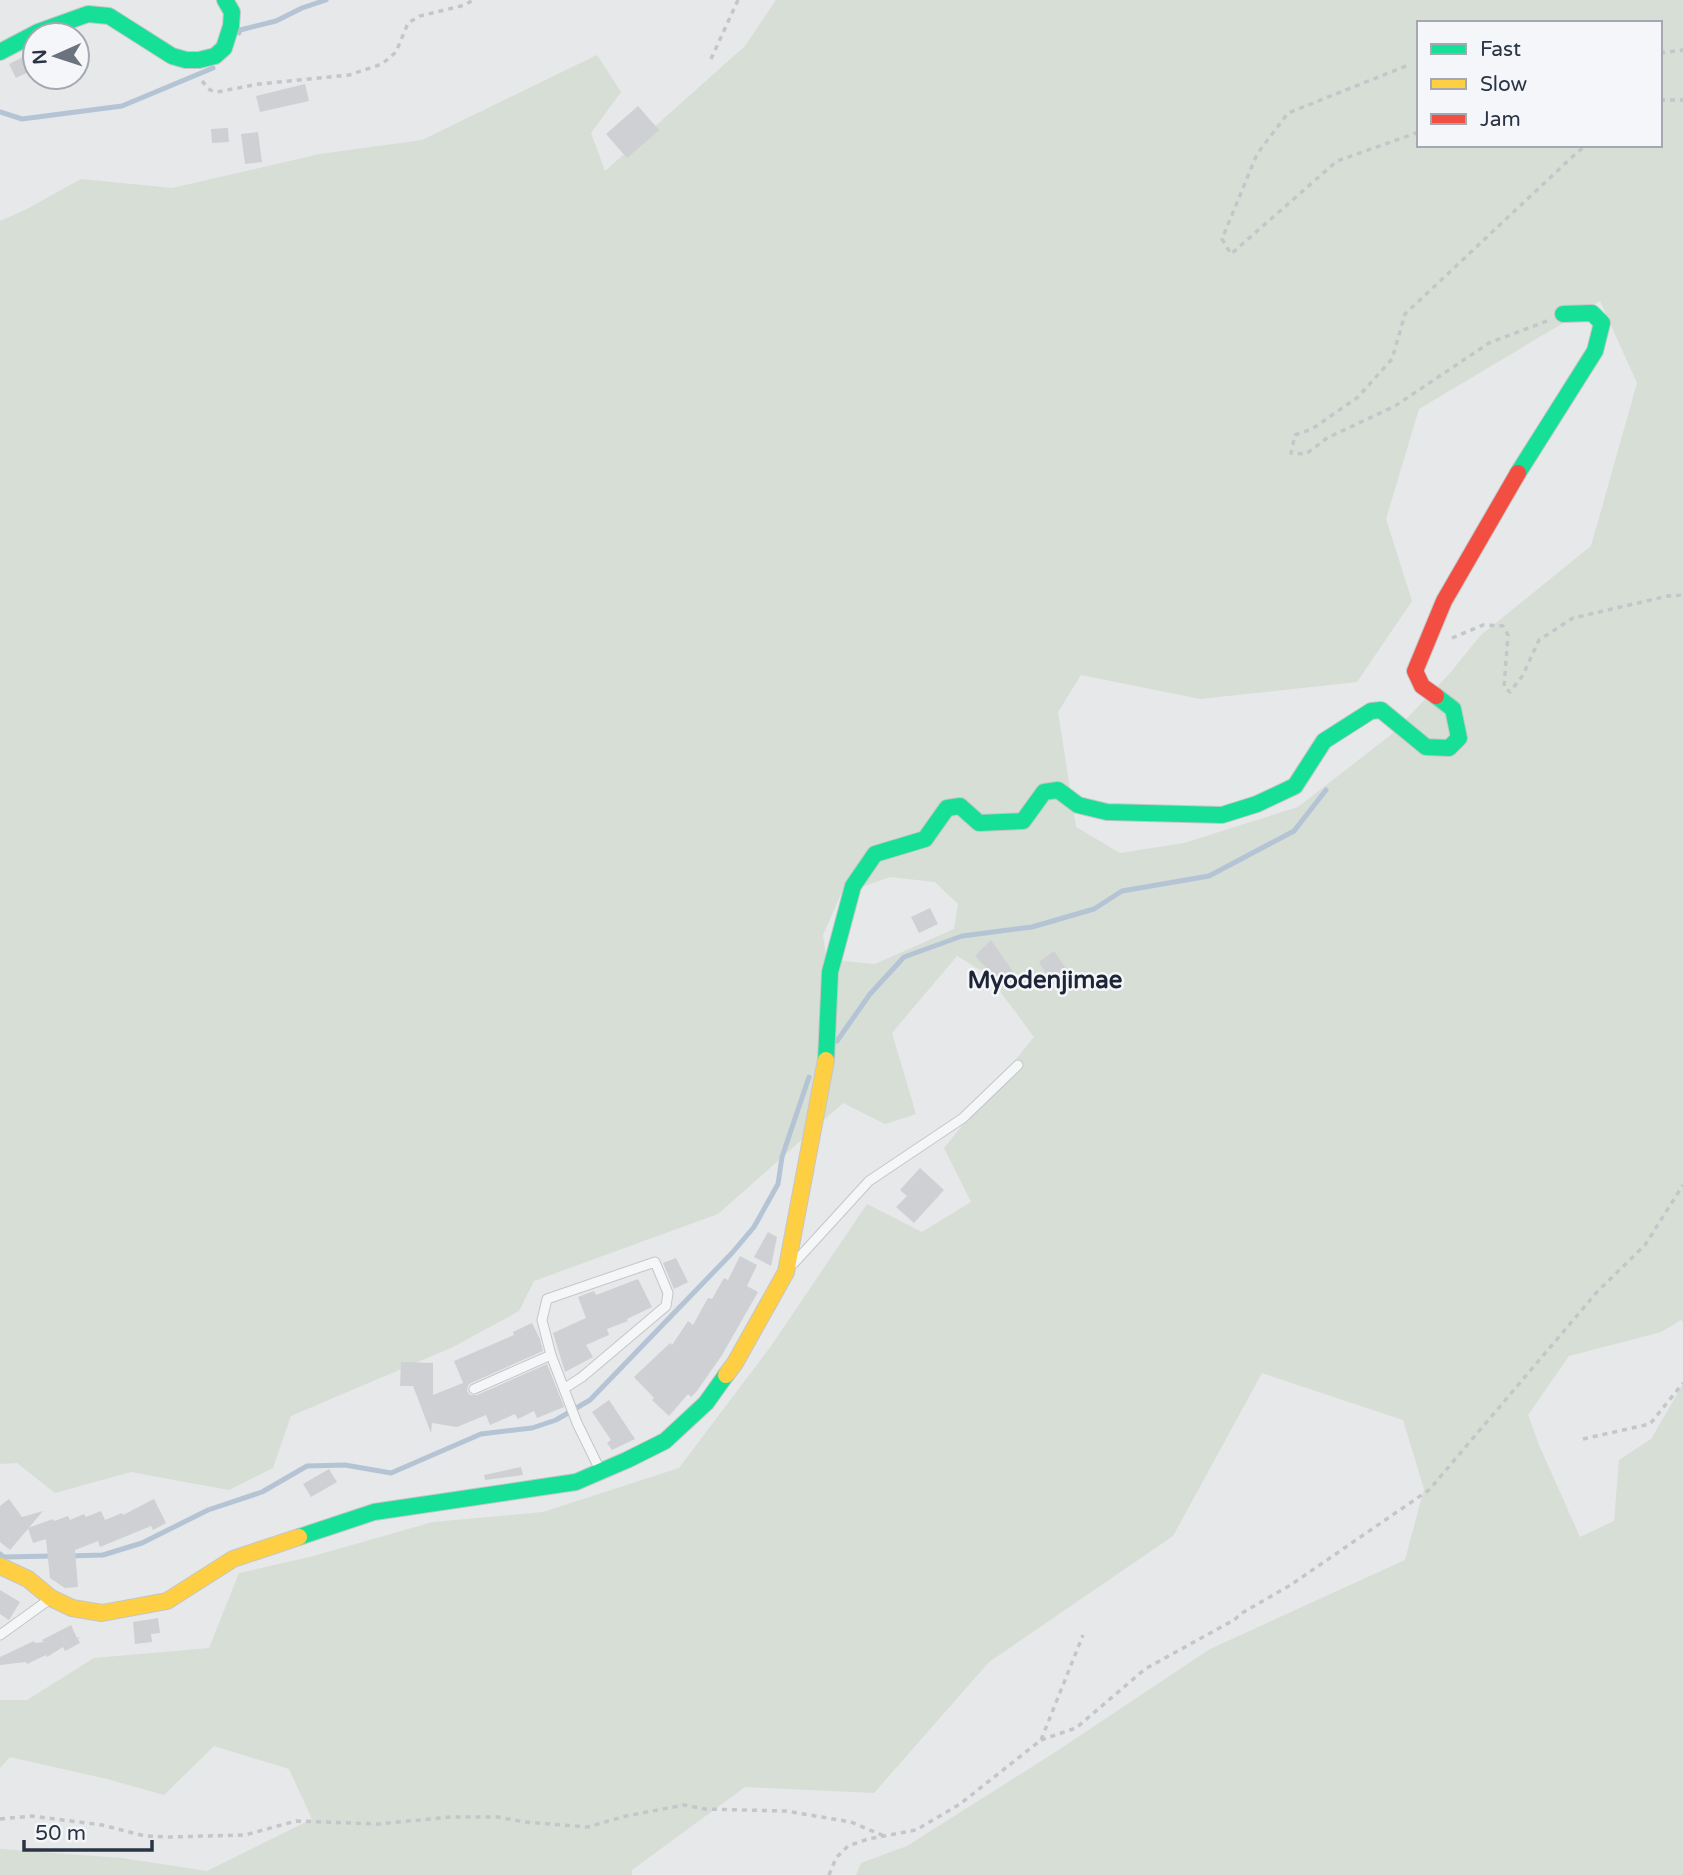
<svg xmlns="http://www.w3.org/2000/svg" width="1683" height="1875" viewBox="0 0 1683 1875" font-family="'Varela Round',sans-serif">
<rect width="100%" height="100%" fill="#e6e8ea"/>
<path fill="#d6ded6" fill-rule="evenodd" d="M776,0H1683V1322L1681,1320L1661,1332L1569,1356L1528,1415L1539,1445L1580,1537L1614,1521L1619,1460L1651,1439L1683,1384V1875H856L861,1863L907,1846L1057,1751L1210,1649L1405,1560L1424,1489L1403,1420L1262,1373L1173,1536L989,1662L874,1793L745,1787L632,1870V1875H0V1849L122,1858L207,1871L312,1819L289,1769L214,1746L164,1795L107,1779L10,1757L0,1768V1700H27L94,1658L209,1648L239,1573L310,1557L433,1522L543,1512L679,1468L771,1346L867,1204L922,1232L971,1202L944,1148L1034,1037L987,974L957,956L892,1033L916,1114L885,1124L843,1103L718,1214L534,1281L519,1311L453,1347L291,1416L273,1468L229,1490L131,1472L55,1493L17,1463L0,1464V221L25,210L81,179L172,188L320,154L422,140L597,55L621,92L591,133L605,171L745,46ZM1419,23H1660V145H1419ZM1600,301L1637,383L1591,546L1481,635L1450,673L1392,734L1298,807L1184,843L1120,853L1076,827L1058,712L1081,675L1200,699L1357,682L1412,601L1386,519L1419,409ZM890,877L935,882L958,904L954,929L875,964L843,961L826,956L823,935L841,894Z"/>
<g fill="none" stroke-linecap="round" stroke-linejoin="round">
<g stroke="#b4c4d5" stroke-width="5">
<polyline points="239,33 240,30 276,21 302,8 326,0"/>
<polyline points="0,112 22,119 122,106 213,68"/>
<polyline points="837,1041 870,994 904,957 962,936 1032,927 1094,909 1122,891 1209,876 1294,831 1326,790"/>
<polyline points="0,1554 4,1557 52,1556"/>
<polyline points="68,1556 103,1555 142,1543 208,1510 262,1492 307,1466 345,1465 391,1473 481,1434 532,1428 556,1420 590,1400 732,1253 754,1227 778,1184 782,1157 809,1077"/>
</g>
</g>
<g fill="#ced0d3">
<polygon points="31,53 35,61 35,69 16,78 9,64"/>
<polygon points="305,84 309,101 260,112 256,96"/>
<polygon points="638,106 659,130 627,158 606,134"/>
<polygon points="228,128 229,142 212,143 211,129"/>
<polygon points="258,132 262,162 245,164 241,134"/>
<polygon points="930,908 938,924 919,933 911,917"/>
<polygon points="991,940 1018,979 1007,989 975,956"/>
<polygon points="1054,951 1069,973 1053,984 1039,962"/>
<polygon points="920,1168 944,1190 914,1223 896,1207 907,1196 900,1190"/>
<polygon points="768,1232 777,1237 771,1266 754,1257"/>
<polygon points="740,1256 757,1265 747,1286 758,1292 722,1355 697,1391 691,1397 688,1394 669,1416 652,1400 654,1398 634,1377 670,1343 672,1345 688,1321 693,1325 708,1298 712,1299 724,1278 728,1280"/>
<polygon points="676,1258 688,1282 674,1289 663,1263"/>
<polygon points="638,1279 652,1307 627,1319 628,1321 607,1329 609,1335 586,1345 593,1357 565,1372 553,1333 586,1318 578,1297 594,1291 596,1295"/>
<polygon points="532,1323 540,1339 543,1351 471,1383 468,1385 467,1391 470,1395 477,1395 547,1364 564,1407 537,1418 534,1411 518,1419 515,1414 490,1425 486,1415 457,1427 432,1423 431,1433 413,1386 400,1386 401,1362 433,1363 433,1395 463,1383 454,1361 514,1335 513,1332"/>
<polygon points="609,1400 635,1439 612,1450 607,1443 611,1440 592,1412"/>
<polygon points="521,1467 523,1475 485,1480 484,1475"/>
<polygon points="329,1469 337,1482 311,1497 303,1484"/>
<polygon points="9,1499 22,1517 43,1511 10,1550 0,1542 0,1506"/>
<polygon points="154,1499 166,1523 153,1530 151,1526 100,1547 98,1541 75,1550 78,1587 65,1588 50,1578 46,1539 33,1543 28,1528 53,1519 54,1521 68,1516 70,1520 84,1514 86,1517 101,1511 105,1520 122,1513 123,1515"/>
<polygon points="0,1590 20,1602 9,1620 0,1614"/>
<polygon points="158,1618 160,1633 151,1634 152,1642 135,1644 133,1622"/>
<polygon points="71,1625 77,1638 81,1637 78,1639 80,1643 65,1651 63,1647 47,1657 46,1655 27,1664 26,1662 0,1665 0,1657 34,1641 35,1643 44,1642 42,1640"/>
</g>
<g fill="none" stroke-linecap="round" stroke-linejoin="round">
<defs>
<g id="lane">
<polyline points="794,1263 869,1181 963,1118 1018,1065"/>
<polyline points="565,1388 582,1377 666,1306 668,1293 655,1262 547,1299 542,1320 551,1355 577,1423 600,1470"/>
<polyline points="474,1389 551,1355"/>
<polyline points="0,1635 50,1599"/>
</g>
<g id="fast">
<polyline points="0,52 38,32 88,14 109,16 172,56 186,60 199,60 215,56 224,48 231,26 232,12 225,0"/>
<polyline points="1518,473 1595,351 1602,323 1592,313 1563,314"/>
<polyline points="826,1060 830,972 853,886 875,854 925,839 947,808 960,806 979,823 1023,821 1044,792 1058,790 1078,805 1107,812 1222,815 1257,804 1295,786 1324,741 1371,711 1381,710 1426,747 1449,748 1459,738 1453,709 1436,696"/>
<polyline points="299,1537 374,1512 576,1482 627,1460 665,1441 706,1403 726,1375"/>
</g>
<g id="slow">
<polyline points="726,1375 735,1363 786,1272 826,1060"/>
<polyline points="0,1566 28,1579 51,1598 72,1608 102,1613 167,1601 233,1559 299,1537"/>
</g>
<polyline id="jam" points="1436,696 1422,686 1415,671 1444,601 1518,473"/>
</defs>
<use href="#lane" stroke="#c4c6c8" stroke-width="11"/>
<use href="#fast" stroke="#c4c6c8" stroke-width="18"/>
<use href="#slow" stroke="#c4c6c8" stroke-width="18"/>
<use href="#jam" stroke="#c4c6c8" stroke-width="18"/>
<g stroke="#c5c6ca" stroke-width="3.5" stroke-dasharray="5 5" stroke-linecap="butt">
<polyline points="1660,53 1683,50"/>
<polyline points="711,59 738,0"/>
<polyline points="1406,66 1288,113 1257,154 1222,239 1231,254 1337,161 1419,132"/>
<polyline points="202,81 210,90 217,92 259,84 349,75 382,64 396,52 408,23 420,16 465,5 473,0"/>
<polyline points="1660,100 1683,100"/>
<polyline points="1547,321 1489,343 1395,406 1327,438 1306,454 1291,453 1295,435 1312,429 1358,397 1392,359 1405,314 1571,158 1586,145"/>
<polyline points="1452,638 1483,625 1503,626 1508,635 1504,687 1510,692 1523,675 1539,640 1573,618 1668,596 1683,595"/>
<polyline points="1583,1439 1650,1424 1683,1383"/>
<polyline points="1041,1740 1076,1728 1145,1669 1234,1620 1242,1613 1289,1586 1429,1490 1597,1292 1645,1245 1683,1185"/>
<polyline points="0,1819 32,1816 102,1825 145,1836 170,1837 245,1835 296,1821 378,1824 451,1817 498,1817 525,1822 588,1827 626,1816 684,1805 705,1809 786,1811 851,1822 884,1836"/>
<polyline points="829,1875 836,1858 848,1846 868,1839 916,1830 960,1804 1041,1740 1083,1635"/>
</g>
<use href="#lane" stroke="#f5f6f7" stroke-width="9"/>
<use href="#fast" stroke="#16e098" stroke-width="16"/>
<use href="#slow" stroke="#ffcf43" stroke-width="16"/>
<use href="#jam" stroke="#f24e42" stroke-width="16"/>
</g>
<g text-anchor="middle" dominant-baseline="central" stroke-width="5" stroke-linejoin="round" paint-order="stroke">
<g font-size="24" font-weight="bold" fill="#1d2536" stroke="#f4f6f9">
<text x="1045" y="980">Myodenjimae</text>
</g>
</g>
<rect x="1417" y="21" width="245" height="126" fill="#f4f6f9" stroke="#a4a8b1" stroke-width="2"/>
<rect x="1431" y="44" width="35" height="10" fill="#16e098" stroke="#a4a8b1" stroke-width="2"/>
<text x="1480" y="56" font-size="21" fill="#2b3445">Fast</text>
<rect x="1431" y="79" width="35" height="10" fill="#ffcf43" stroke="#a4a8b1" stroke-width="2"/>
<text x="1480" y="91" font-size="21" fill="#2b3445">Slow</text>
<rect x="1431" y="114" width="35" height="10" fill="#f24e42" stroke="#a4a8b1" stroke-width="2"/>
<text x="1480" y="126" font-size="21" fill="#2b3445">Jam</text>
<g transform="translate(56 56) rotate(267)"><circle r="33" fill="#f4f6f9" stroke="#a4a8b1" stroke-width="2"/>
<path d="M0-5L12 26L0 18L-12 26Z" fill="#6c737f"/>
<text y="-10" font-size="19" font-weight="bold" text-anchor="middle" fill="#2b3445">N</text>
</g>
<path d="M24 1840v10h128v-10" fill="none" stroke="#2b3445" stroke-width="3.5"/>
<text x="35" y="1840" font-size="21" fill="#2b3445" stroke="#f4f6f9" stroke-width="5" paint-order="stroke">50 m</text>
</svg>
